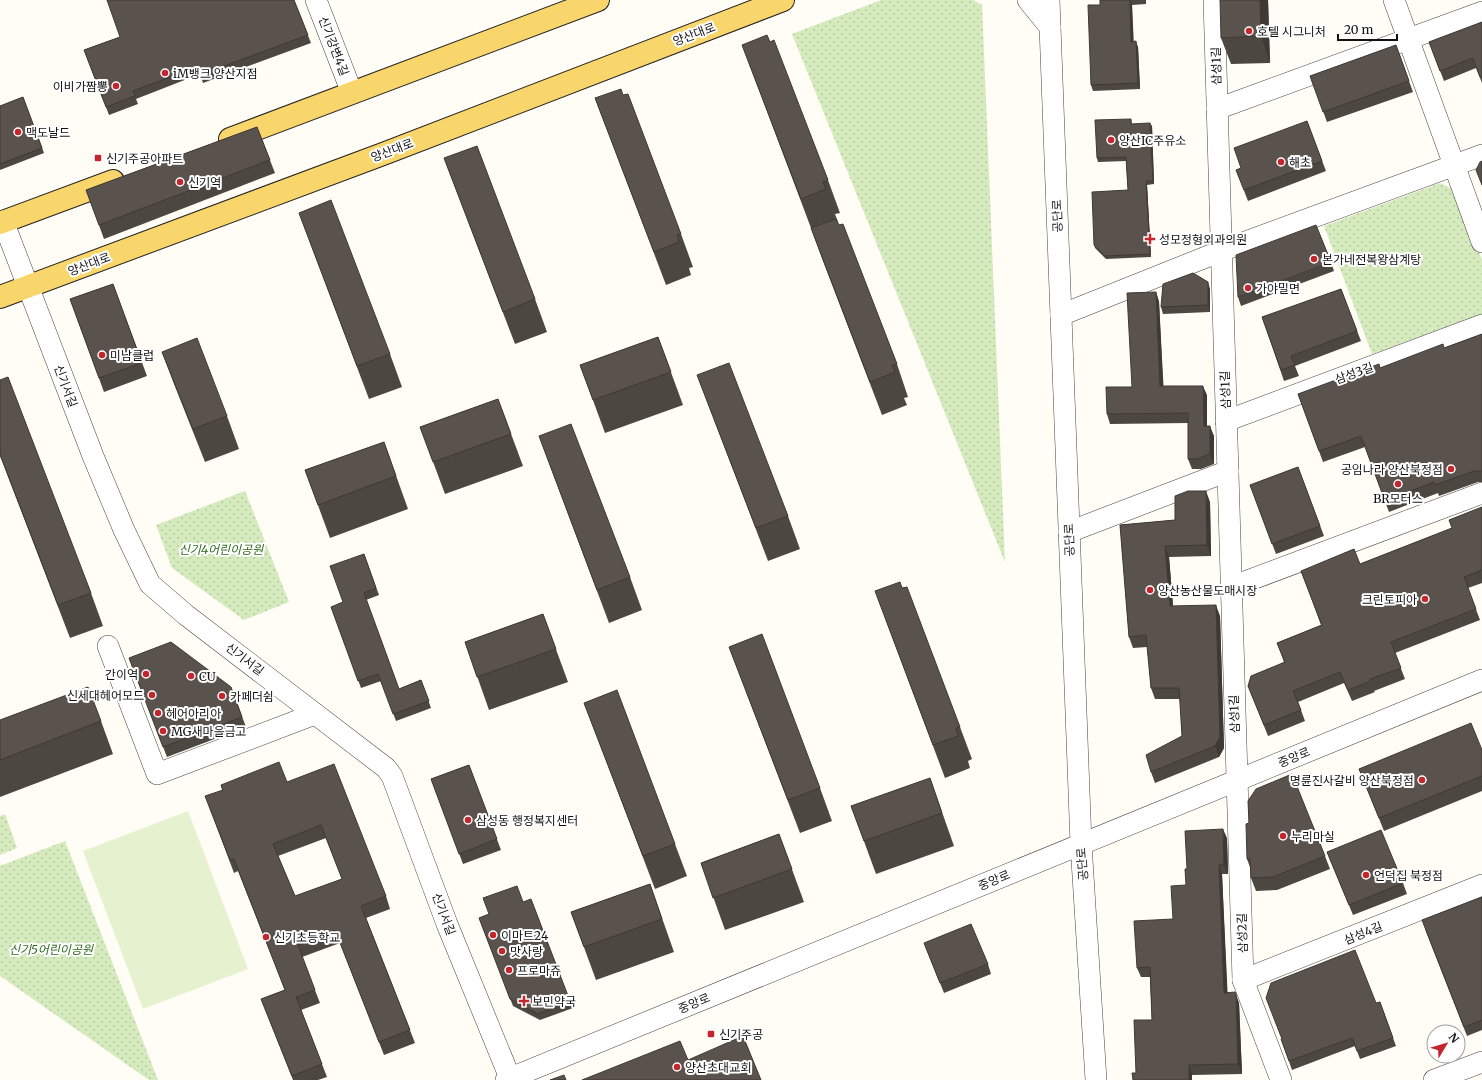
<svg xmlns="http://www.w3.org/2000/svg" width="1482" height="1080" viewBox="0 0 1482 1080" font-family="Merriweather,'Noto Sans KR',serif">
<defs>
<pattern id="park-dots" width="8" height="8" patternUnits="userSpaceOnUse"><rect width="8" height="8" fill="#d5ebbd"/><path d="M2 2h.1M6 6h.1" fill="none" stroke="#b6c8a1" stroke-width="1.8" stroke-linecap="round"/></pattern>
</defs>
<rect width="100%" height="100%" fill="#fffdf5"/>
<g fill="url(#park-dots)">
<polygon points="881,0 973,0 982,5 1005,562 792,34"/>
<polygon points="1440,183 1457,191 1482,260 1482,314 1372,354 1324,226"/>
<polygon points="245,491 289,602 244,620 172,568 156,525"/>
<polygon points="5,814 17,848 0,855 0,816"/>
<polygon points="65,841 158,1080 149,1080 0,976 0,866"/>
</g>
<polygon fill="#e6f2cf" points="188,811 248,969 143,1009 83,851"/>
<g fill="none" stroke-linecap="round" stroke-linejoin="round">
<defs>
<g id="minor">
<polyline points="316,0 352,93"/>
<polyline points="1028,0 1050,27"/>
<polyline points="1049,0 1081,844 1096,1080"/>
<polyline points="1214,0 1243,980 1281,1080"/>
<polyline points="1394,0 1482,242"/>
<polyline points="1217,109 1482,12"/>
<polyline points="3,221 93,456 124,530 150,584 186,615 386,768 392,776 447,924 510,1078"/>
<polyline points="1061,315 1221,251 1482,155"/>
<polyline points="1226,421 1482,325"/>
<polyline points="1069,532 1228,471"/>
<polyline points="1231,587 1482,493"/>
<polyline points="108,646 157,774 315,714"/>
<polyline points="1243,980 1482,885"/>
<polyline points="506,1080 1482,680"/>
<polyline points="1434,1080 1482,1062"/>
</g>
<g id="major">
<polyline points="230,139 598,0"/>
<polyline points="0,223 113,181"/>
<polyline points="0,297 383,154 783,0"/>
</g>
</defs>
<use href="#minor" stroke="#444" stroke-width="22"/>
<use href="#major" stroke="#222" stroke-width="24"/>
<use href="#minor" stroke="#fff" stroke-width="21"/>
<use href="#major" stroke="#f9d66b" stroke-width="22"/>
</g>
<g fill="#4d4742" fill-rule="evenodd">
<polygon points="294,0 311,43 203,83 200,74 136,99 138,104 109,115 84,50 120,37"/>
<polygon points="1100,0 1146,0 1146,4 1132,5 1133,42 1138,47 1140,89 1093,91 1091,85 1100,5"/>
<polygon points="1268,0 1270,63 1231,64 1221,38"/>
<polygon points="1482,22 1482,83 1476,68 1444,81 1429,42"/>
<polygon points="742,45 828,180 840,213 835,214 838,222 837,222 897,364 908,397 904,398 907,405 882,415 823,261 811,228"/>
<polygon points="1396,45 1413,92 1327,122 1310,76"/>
<polygon points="23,97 44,153 0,170 0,106"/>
<polygon points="595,98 681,234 693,267 689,268 691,275 666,285"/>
<polygon points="1131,119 1132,124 1152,126 1154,184 1147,185 1151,257 1106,259 1095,248 1094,245 1128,190 1126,161 1098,162 1097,158"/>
<polygon points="1307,121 1326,171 1248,201 1236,170 1241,168"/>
<polygon points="257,127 275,173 104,239 86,190"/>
<polygon points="444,158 535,299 547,332 515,344"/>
<polygon points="299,213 390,354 402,387 369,399"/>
<polygon points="1331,262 1334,271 1241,306 1238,297"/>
<polygon points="113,284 147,376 104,392 70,299"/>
<polygon points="1210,289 1210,312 1163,314 1161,307"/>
<polygon points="1341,289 1361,341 1295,366 1299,376 1284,381 1262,317"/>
<polygon points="1156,292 1159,302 1163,386 1207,395 1207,426 1214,436 1214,464 1201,469 1192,469 1188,459 1188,423 1110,424 1107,414 1132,387"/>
<polygon points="1482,334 1482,482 1478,482 1439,496 1438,493 1389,512 1365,447 1323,462 1298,394 1444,348"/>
<polygon points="658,337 683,405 605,433 580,365"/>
<polygon points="162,352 227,416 239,449 205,462 174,384"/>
<polygon points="697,375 788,516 800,549 768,561"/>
<polygon points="0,380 91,593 103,626 70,638 0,456"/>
<polygon points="498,399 523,466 445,494 420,427"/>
<polygon points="539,436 630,577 642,610 609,623"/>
<polygon points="384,442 408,509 330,538 305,470"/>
<polygon points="1298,467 1324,536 1276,554 1250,485"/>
<polygon points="1210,502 1211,556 1169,557 1173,606 1220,616 1224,748 1219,757 1155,783 1151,772 1182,736 1180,699 1155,699 1151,688 1147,647 1133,648 1129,637 1120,525 1175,520"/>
<polygon points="1482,507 1482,583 1468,588 1480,620 1395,653 1405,679 1374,691 1375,692 1352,701 1344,683 1298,702 1305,721 1268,736 1248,686 1284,662 1277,643 1321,625 1301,571 1360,564 1452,528"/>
<polygon points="364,554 379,595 366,600 399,689 421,680 431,708 396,721 381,681 361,688 331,607 343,602"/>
<polygon points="902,588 960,727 972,759 968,761 970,768 945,778 875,591"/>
<polygon points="543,614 568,682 489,710 465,642"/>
<polygon points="729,647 820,788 832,821 800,833"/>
<polygon points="129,658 231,687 246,727 167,757"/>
<polygon points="584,703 675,844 687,876 655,889"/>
<polygon points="0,720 101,721 113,754 0,797"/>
<polygon points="1482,750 1482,791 1384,831 1359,769"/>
<polygon points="469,765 501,850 463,864 431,779"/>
<polygon points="930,778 954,846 876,874 851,806"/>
<path d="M287,782L386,896L390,909L366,918L415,1043L384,1055L340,943L302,957L320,1003L301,1010L327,1077L318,1080H293L261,999L285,990L238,871L234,873L210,809L222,790L221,785ZM326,838L342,879L295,896L278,856Z"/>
<polygon points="779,834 804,902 725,930 701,863"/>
<polygon points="1227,838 1228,874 1222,874 1227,992 1239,1003 1242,1074 1192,1075 1192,1080 1133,1080 1136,1073 1152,1020 1150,977 1141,977 1137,968 1173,919 1186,885 1187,869"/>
<polygon points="1327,852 1403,883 1407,894 1353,915"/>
<polygon points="1325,856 1330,869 1277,890 1256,891 1251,878 1251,870 1247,859"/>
<polygon points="650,884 674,952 596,980 571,912"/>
<polygon points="1482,897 1482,1030 1467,1036 1425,929"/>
<polygon points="523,902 570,1001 573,1008 540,1020 513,1006 479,918"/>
<polygon points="924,943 988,964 991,974 944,993"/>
<polygon points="1380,1002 1396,1046 1360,1059 1355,1046 1292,1070 1281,1039 1282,1039"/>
</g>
<g fill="#3f3936">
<polygon points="1130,0 1132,5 1134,47 1131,42"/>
<polygon points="1260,0 1268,0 1270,63 1261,36"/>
<polygon points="1136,41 1138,47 1140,89 1138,83"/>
<polygon points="1150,123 1152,126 1154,184 1153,181"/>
<polygon points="1146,181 1147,185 1151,257 1150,254"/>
<polygon points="1208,282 1210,289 1210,312 1208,305"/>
<polygon points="1156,292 1159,302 1164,396 1160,386"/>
<polygon points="1203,386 1207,395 1207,436 1204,426"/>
<polygon points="1210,426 1214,436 1214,464 1210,454"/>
<polygon points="1206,491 1210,502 1211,556 1207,545"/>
<polygon points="1165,546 1169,557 1174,617 1170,606"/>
<polygon points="1216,605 1220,616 1224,748 1219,757 1215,746"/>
<polygon points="1223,829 1227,838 1228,874 1224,864"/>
<polygon points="1219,865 1222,874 1228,1002 1224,993"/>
<polygon points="1236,994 1239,1003 1242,1074 1238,1064"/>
<polygon points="1189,1065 1192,1075 1192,1080 1189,1080"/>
</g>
<g fill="#5a524d" stroke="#3f3936" fill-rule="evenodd">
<polygon points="107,0 294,0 308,35 200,75 197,67 133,91 135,96 106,107 84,50 120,37"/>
<polygon points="1100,0 1130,0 1131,42 1136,41 1138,83 1091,85 1088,5 1100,5"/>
<polygon points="1220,0 1260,0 1261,36 1221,38"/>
<polygon points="1482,22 1482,76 1480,77 1473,58 1440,71 1429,42"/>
<polygon points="767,35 770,42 774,40 828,180 823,182 826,189 801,199 742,45"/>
<polygon points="1396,45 1409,81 1323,112 1310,76"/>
<polygon points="621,89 623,95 628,94 681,234 677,235 679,242 654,252 595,98"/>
<polygon points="23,97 42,148 0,164 0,106"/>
<polygon points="1131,119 1131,124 1150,123 1153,181 1146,181 1150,254 1105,256 1094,245 1092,192 1128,190 1126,157 1097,158 1095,120"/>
<polygon points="1307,121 1322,161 1244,190 1236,170 1241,168 1234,148"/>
<polygon points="257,127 270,160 99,225 86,190"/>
<polygon points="477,146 535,299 503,312 444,158"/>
<polygon points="1482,161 1482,185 1476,170 1480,162"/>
<polygon points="331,200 390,354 357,366 299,213"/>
<polygon points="836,219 839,225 843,224 897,364 892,365 895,372 870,382 811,228"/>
<polygon points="1316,225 1331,262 1238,297 1236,255"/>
<polygon points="1193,273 1208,282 1208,305 1161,307 1163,284"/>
<polygon points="113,284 142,363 99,378 70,299"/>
<polygon points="1341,289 1357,331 1291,356 1295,365 1281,370 1262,317"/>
<polygon points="1156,292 1160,386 1203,386 1204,426 1210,426 1210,454 1197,459 1188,459 1188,413 1107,414 1106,387 1132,387 1127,293"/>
<polygon points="1482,334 1482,471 1474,471 1435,485 1434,482 1385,501 1361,436 1319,451 1298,394 1379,364 1380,368 1443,344 1444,348"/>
<polygon points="658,337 671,372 593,400 580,365"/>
<polygon points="197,338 227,416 193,429 162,352"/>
<polygon points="729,363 788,516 756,528 697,375"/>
<polygon points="8,377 91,593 58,605 0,454 0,380"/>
<polygon points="498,399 511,434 433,462 420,427"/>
<polygon points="571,424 630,577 597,590 539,436"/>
<polygon points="384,442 396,476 318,505 305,470"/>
<polygon points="1298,467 1320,526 1272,544 1250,485"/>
<polygon points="1188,491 1206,491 1207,545 1165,546 1170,606 1216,605 1220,737 1215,746 1151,772 1146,755 1182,736 1179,688 1151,688 1146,635 1129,637 1120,525 1175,520 1175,496"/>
<polygon points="1482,507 1482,570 1464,577 1476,609 1391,642 1401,668 1370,679 1371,681 1348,690 1340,672 1293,691 1301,710 1264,725 1248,686 1251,676 1285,662 1277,643 1322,625 1301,571 1354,549 1360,564 1452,528 1449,520"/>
<polygon points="364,554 376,588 364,593 399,689 421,680 429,701 393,714 378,674 358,681 331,607 343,602 330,566"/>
<polygon points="900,582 902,588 907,587 960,727 956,728 958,736 933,745 875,591"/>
<polygon points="543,614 556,649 477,677 465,642"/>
<polygon points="762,634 820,788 788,800 729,647"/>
<polygon points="171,642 231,687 242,717 163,747 129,658"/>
<polygon points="88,687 101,721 0,760 0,720"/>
<polygon points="617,690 675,844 643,856 584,703"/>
<polygon points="1471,723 1482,750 1482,776 1379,818 1359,769"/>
<path d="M279,762L287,782L334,764L386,896L361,906L410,1030L379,1042L335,930L298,945L315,990L296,997L322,1064L292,1076L261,999L285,990L234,859L230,860L205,796L223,790L221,785ZM321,825L342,879L295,896L273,844Z"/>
<polygon points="469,765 497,839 459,854 431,779"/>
<polygon points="1292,774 1325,856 1273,877 1251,878 1250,859 1247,859 1246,824 1249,823 1248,801 1256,789"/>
<polygon points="930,778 942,813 864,841 851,806"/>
<polygon points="1223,829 1224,864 1219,865 1224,993 1235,992 1236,994 1238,1064 1189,1065 1189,1080 1133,1080 1132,1073 1136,1073 1134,1020 1152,1020 1150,967 1137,968 1134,921 1173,919 1171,886 1186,885 1185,869 1187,869 1185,831"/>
<polygon points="1381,830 1403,883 1349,905 1327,852"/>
<polygon points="779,834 792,869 713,898 701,863"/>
<polygon points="650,884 662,919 584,947 571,912"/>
<polygon points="517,886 523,902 531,899 570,1001 538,1014 510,999 479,918 489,914 483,898"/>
<polygon points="1482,897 1482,1020 1464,1027 1422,920"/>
<polygon points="971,924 988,964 940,983 924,943"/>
<polygon points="1355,950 1376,1003 1380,1002 1393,1038 1357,1051 1352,1038 1289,1061 1281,1039 1282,1039 1266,998 1271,983"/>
<polygon points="743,1036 761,1080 582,1080 680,1041 688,1060"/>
<polygon points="564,1075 566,1080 550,1080"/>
</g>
<g fill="#c4262e" stroke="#fff" stroke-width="1.5">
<circle cx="1249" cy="31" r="4"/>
<circle cx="165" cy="73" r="4"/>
<circle cx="116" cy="86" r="4"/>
<circle cx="18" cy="132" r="4"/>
<circle cx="1111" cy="140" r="4"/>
<rect x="94" y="154" width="8" height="8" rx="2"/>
<circle cx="1281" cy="162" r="4"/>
<circle cx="180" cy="182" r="4"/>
<path d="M1148 233h4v4h4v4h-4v4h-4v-4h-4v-4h4z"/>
<circle cx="1314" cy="259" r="4"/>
<circle cx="1248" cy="288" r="4"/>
<circle cx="102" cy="355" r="4"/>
<circle cx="1451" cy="469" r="4"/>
<circle cx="1398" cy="484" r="4"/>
<circle cx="1150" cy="590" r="4"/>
<circle cx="1425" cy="599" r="4"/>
<circle cx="146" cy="674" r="4"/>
<circle cx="191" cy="676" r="4"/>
<circle cx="152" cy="695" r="4"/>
<circle cx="222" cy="696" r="4"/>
<circle cx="158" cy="713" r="4"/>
<circle cx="163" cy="731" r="4"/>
<circle cx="1422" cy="780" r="4"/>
<circle cx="468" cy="820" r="4"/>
<circle cx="1283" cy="836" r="4"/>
<circle cx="1366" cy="875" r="4"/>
<circle cx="493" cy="935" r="4"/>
<circle cx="266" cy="937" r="4"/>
<circle cx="502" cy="951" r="4"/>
<circle cx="509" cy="970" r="4"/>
<path d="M522 995h4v4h4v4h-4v4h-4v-4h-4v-4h4z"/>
<rect x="707" y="1030" width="8" height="8" rx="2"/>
<circle cx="677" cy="1067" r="4"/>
</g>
<g text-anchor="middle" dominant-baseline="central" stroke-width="4" stroke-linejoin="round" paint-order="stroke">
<g font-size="12" fill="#111" stroke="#fff" text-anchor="start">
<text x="1257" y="31">호텔 시그니처</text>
<text x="173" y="73">iM뱅크 양산지점</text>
<text x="108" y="86" text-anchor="end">이비가짬뽕</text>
<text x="26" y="132">맥도날드</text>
<text x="1119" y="140">양산IC주유소</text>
<text x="106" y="158">신기주공아파트</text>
<text x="1289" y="162">해초</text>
<text x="188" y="182">신기역</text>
<text x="1159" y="239">성모정형외과의원</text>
<text x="1322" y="259">본가네전복왕삼계탕</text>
<text x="1256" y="288">가야밀면</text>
<text x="110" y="355">미남클럽</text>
<text x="1443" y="469" text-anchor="end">공임나라 양산북정점</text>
<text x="1398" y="498" text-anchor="middle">BR모터스</text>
<text x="1158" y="590">양산농산물도매시장</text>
<text x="1417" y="599" text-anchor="end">크린토피아</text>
<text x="138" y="674" text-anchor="end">간이역</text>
<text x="199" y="676">CU</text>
<text x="144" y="695" text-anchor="end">신세대헤어모드</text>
<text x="230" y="696">카페더쉼</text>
<text x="166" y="713">헤어아리아</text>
<text x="171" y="731">MG새마을금고</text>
<text x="1414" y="780" text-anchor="end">명륜진사갈비 양산북정점</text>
<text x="476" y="820">삼성동 행정복지센터</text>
<text x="1291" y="836">누리마실</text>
<text x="1374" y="875">언덕집 북정점</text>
<text x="501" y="935">이마트24</text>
<text x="274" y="937">신기초등학교</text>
<text x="510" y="951">맛사랑</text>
<text x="517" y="970">프로마쥬</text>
<text x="532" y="1001">보민약국</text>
<text x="719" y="1034">신기주공</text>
<text x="685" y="1067">양산초대교회</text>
</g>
<g font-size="12" fill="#111" stroke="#fff">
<text transform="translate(694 34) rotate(-21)">양산대로</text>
<text transform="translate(334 46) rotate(69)">신기강변4길</text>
<text transform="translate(1216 66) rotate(-91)">삼성1길</text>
<text transform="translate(392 150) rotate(-21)">양산대로</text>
<text transform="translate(1057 216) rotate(-92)">공단로</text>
<text transform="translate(89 264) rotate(-21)">양산대로</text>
<text transform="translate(1354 373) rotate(-20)">삼성3길</text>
<text transform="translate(66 386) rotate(69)">신기서길</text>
<text transform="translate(1225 390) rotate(-92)">삼성1길</text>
<text transform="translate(1069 540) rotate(-92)">공단로</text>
<text transform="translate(245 659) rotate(37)">신기서길</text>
<text transform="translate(1234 714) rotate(-92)">삼성1길</text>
<text transform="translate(1294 757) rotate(-22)">중앙로</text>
<text transform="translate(1082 864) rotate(-94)">공단로</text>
<text transform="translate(994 880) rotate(-22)">중앙로</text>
<text transform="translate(444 914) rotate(69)">신기서길</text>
<text transform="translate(1242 933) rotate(-92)">삼성2길</text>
<text transform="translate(1363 933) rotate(-22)">삼성4길</text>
<text transform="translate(694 1003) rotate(-22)">중앙로</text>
</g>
<g font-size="12" font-style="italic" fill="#2f6b1f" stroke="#fff">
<text x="221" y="549">신기4어린이공원</text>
<text x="51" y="949">신기5어린이공원</text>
</g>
</g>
<g transform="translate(1446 1044) rotate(52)"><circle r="19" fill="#ffffff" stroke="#a0a0a0"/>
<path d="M0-3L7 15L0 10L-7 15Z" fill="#c4262e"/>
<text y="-6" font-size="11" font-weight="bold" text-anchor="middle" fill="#111111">N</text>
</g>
<path d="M1338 34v6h59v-6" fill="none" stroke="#111111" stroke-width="2"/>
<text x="1344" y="34" font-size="12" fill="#111111" stroke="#ffffff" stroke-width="3" paint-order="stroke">20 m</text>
</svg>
